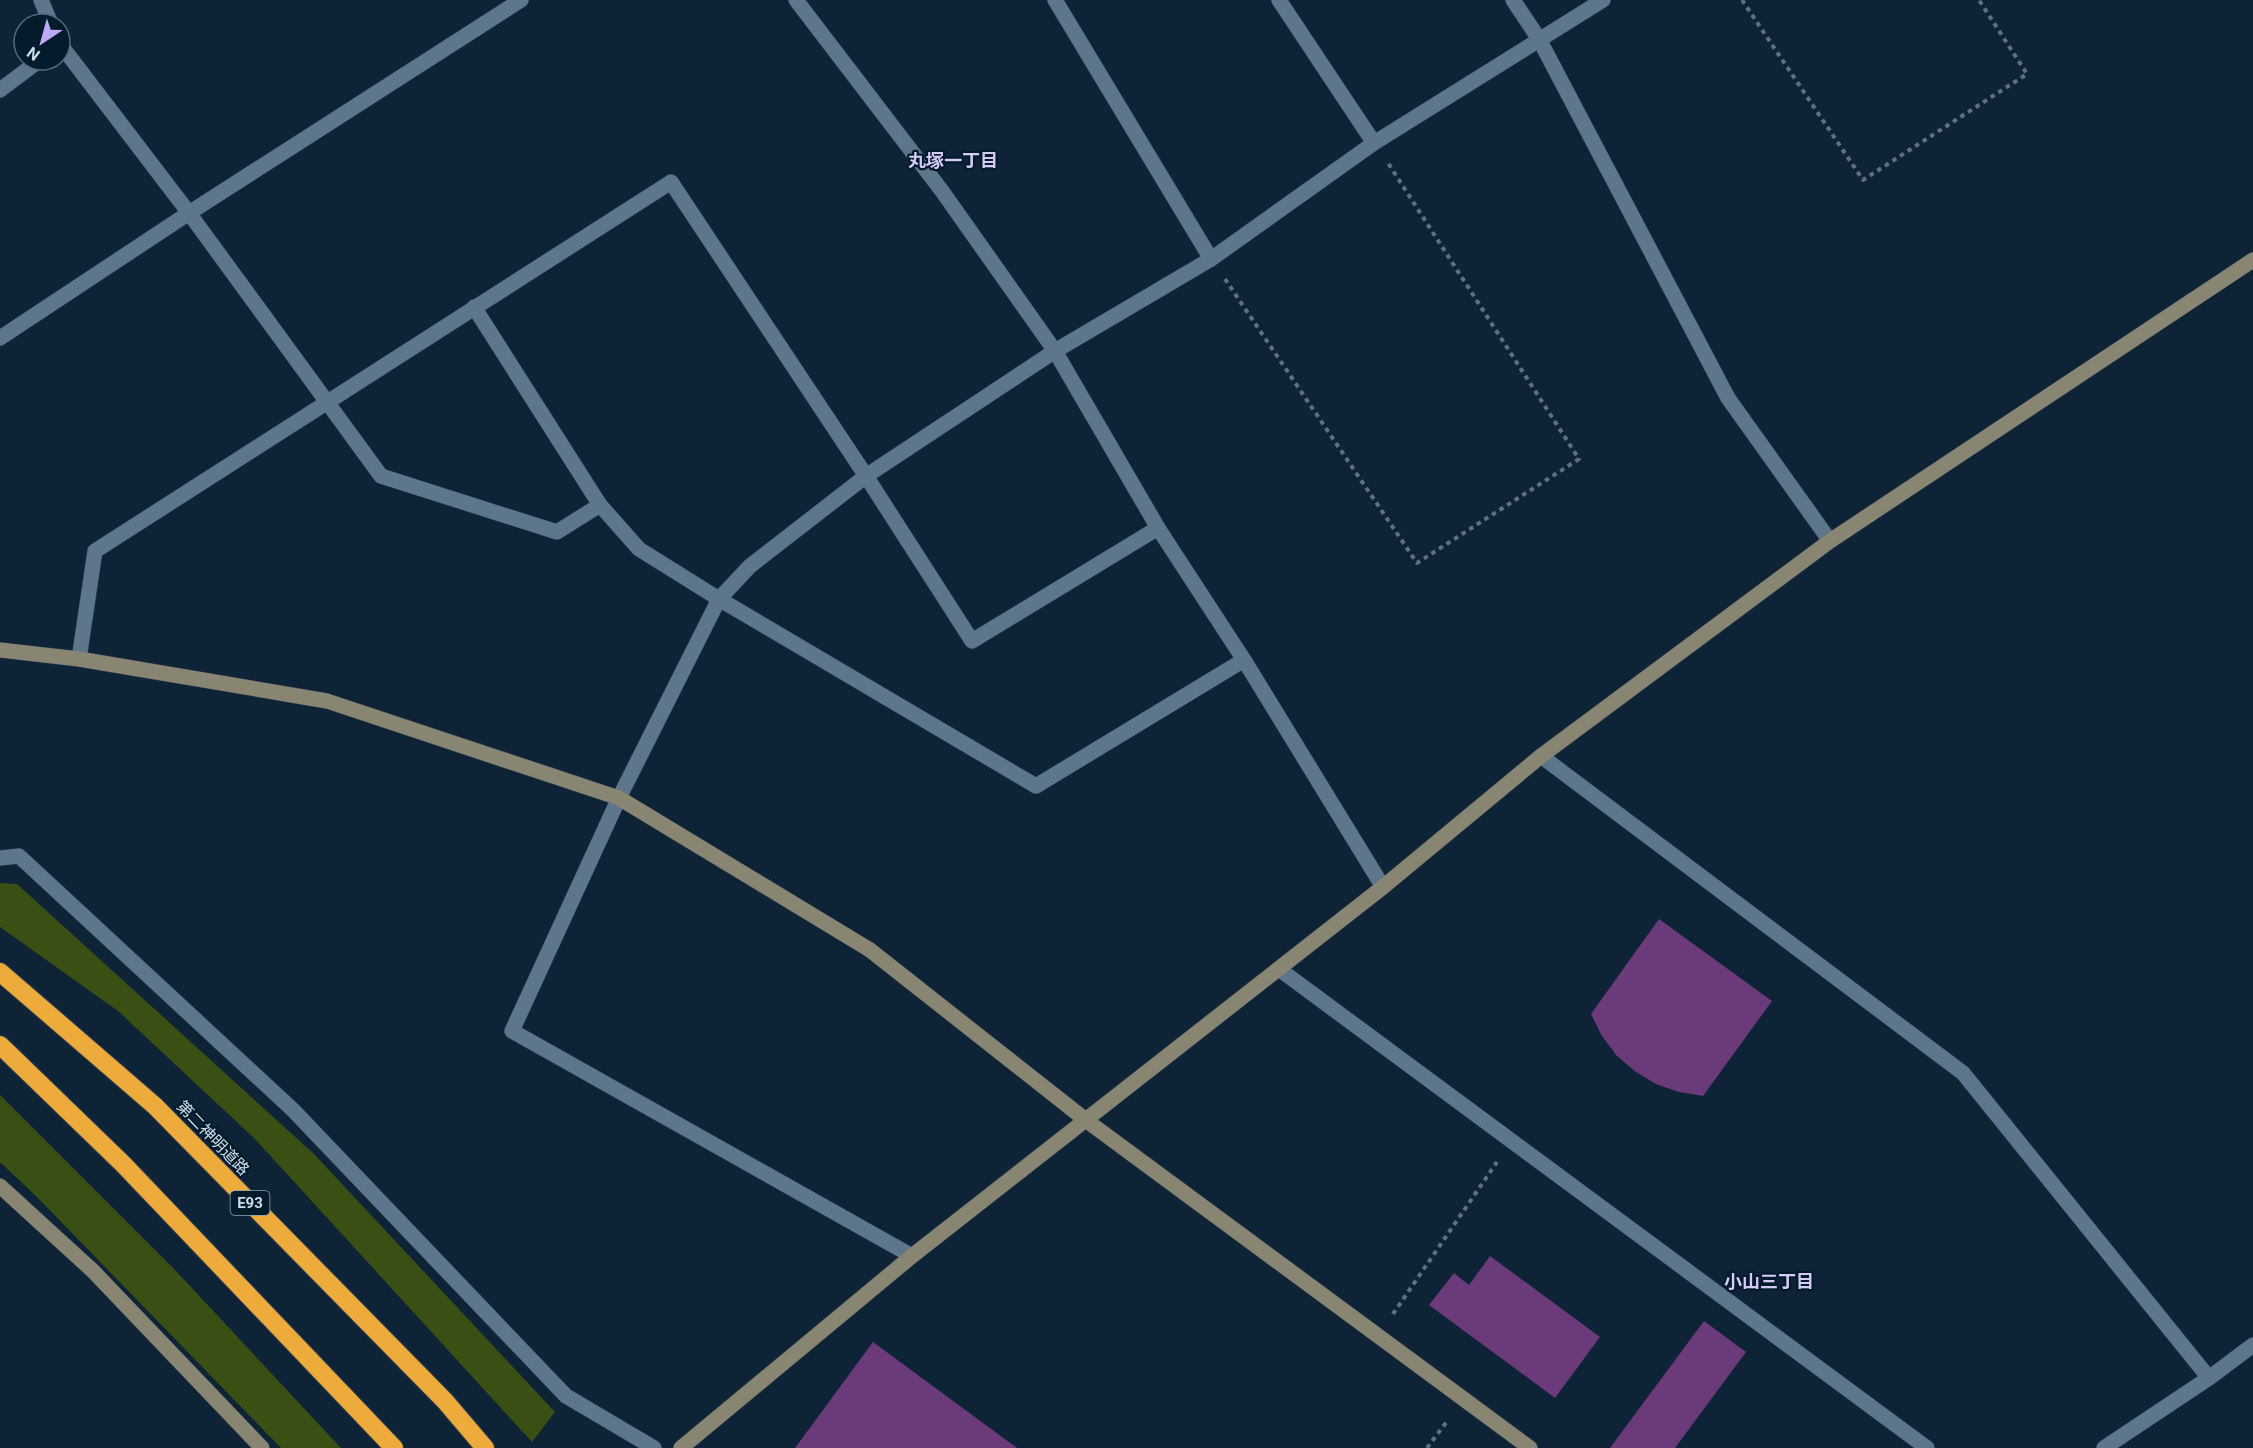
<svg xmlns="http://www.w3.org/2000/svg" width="2253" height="1448" viewBox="0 0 2253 1448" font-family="Roboto,'Noto Sans JP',sans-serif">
<rect width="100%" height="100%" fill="#0e2436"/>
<g fill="#3a4f14">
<polygon points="0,883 17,884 314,1154 555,1412 532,1442 255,1139 118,1011 0,927"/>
<polygon points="0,1095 177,1272 341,1448 281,1448 37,1197 0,1162"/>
</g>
<g fill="#6a3a7a">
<polygon points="1659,919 1772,1001 1703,1096 1679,1092 1656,1084 1636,1072 1617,1056 1602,1036 1591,1014"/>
<polygon points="1490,1256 1600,1337 1555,1398 1429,1305 1454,1273 1469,1285"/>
<polygon points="1704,1321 1746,1352 1675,1448 1610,1448"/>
<polygon points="873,1342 1017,1448 795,1448"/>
</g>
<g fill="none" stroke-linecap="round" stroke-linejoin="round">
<defs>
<g id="street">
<polyline points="41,0 51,24"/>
<polyline points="796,0 942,191 1055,351 1158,528 1244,660 1383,887"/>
<polyline points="1055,0 1211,259"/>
<polyline points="1279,0 1374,143"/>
<polyline points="1513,0 1539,39 1728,398 1830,541"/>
<polyline points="60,44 189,213 381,476 557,532 600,505"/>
<polyline points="0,90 40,60"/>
<polyline points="474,307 600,505 639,549 719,599 1036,786 1244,660"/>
<polyline points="0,338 189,213 521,0"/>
<polyline points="79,659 95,551 671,182 866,476 972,641 1158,528"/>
<polyline points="1541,756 1963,1073 2209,1378"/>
<polyline points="0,858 19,856 293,1110 566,1396 654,1448"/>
<polyline points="1279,969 1927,1448"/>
<polyline points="912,1256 512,1031 619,798 719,599 750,566 866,476 1055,351 1211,259 1374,143 1603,0"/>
<polyline points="2104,1448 2209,1378 2253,1345"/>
</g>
<g id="secondary">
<polyline points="0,650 79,659 327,701 619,798 870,950 1087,1121 1530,1448"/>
<polyline points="0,1186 93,1271 262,1448"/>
<polyline points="681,1448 912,1256 1383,887 1541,756 1830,541 2253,260"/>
</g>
<g id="highway">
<polyline points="0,972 155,1106 445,1401 485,1448"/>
<polyline points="0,1045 123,1164 394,1448"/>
</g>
</defs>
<use href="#street" stroke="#313f4e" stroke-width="16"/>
<use href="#secondary" stroke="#313f4e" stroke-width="16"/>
<use href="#highway" stroke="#313f4e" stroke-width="20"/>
<g stroke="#5f7181" stroke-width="4" stroke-dasharray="4.5 4.5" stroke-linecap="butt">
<polyline points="1742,0 1863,180 2027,74 1979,0"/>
<polyline points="1225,279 1417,563 1579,459 1388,163"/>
<polyline points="1393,1314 1497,1162"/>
<polyline points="1427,1448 1448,1420"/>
</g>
<use href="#street" stroke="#5d768b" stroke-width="15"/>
<use href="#secondary" stroke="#888673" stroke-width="15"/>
<use href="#highway" stroke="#edab3c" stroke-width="18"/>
</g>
<g text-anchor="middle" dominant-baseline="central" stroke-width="4.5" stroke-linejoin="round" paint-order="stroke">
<rect fill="#041b2c" stroke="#91a2b0" stroke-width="1.5" x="230.5" y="1191" width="39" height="24" rx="4.5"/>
<g font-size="15" font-weight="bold" fill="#cedce8">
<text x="250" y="1203">E93</text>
</g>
<g font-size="16" fill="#cedce8" stroke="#041b2c">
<text transform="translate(213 1138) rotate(46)">第二神明道路</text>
</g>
<g font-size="18" font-weight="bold" fill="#d6cbf6" stroke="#041b2c">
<text x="953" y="160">丸塚一丁目</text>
<text x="1769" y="1281">小山三丁目</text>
</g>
</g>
<g transform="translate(42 42) rotate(216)"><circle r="28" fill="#041b2c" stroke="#556877" stroke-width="1.5"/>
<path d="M0-4.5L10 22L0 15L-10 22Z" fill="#bea9f4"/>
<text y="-9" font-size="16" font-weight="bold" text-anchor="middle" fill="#cedce8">N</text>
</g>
</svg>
